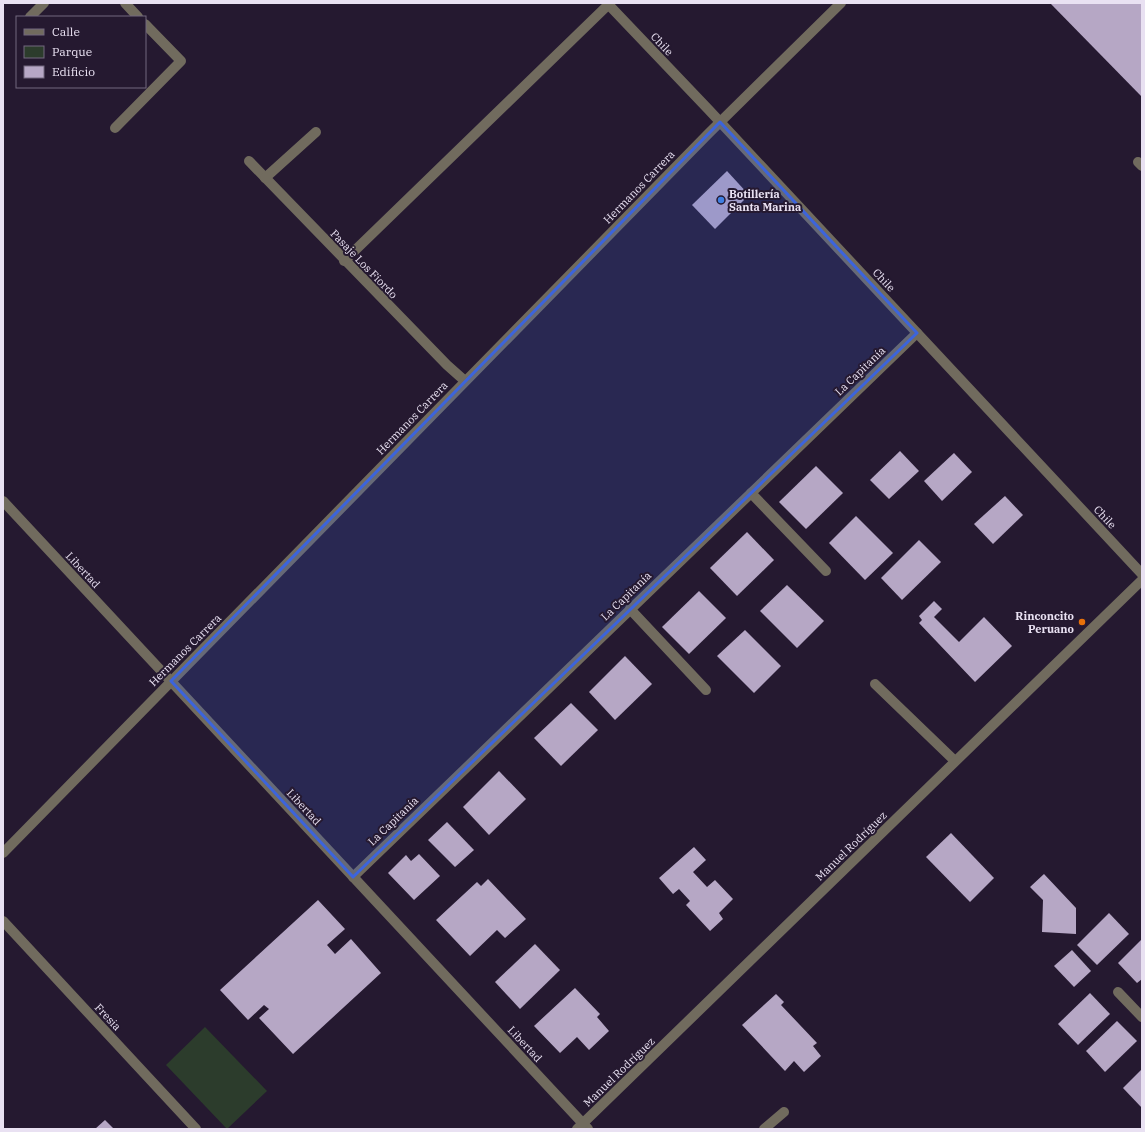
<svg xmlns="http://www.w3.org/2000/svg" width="1145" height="1132" viewBox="0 0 1145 1132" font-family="'IBM Plex Serif',serif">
<rect width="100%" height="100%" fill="#251930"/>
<polygon fill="#2c3c2c" points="205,1027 267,1091 227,1129 166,1065"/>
<g fill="#b6a7c5">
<polygon points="1050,3 1142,3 1142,97"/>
<polygon points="727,171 749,195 715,229 692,205"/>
<polygon points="900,451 919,471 889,499 870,480"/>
<polygon points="954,453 972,472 942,501 924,481"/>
<polygon points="816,466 843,493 806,529 779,502"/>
<polygon points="1005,496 1023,515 993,544 974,524"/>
<polygon points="856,516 893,553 865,580 829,543"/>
<polygon points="747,532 774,560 737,596 710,568"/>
<polygon points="919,540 941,562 902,600 881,578"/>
<polygon points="787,585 824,621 797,648 760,611"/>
<polygon points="699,591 726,618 689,654 662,627"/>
<polygon points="934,601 942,609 934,617 959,642 984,617 1012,646 975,682 919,623 922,620 919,616"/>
<polygon points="745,630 781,666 754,693 717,656"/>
<polygon points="625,656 652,684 615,720 589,692"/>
<polygon points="571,703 598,730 561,766 534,738"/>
<polygon points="499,771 526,799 489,835 463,807"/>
<polygon points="447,822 474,850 455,867 428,840"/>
<polygon points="951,833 994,878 970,902 926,857"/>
<polygon points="694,847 706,860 693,872 707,887 715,880 733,899 719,913 723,919 710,931 686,905 690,901 679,889 673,894 659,878"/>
<polygon points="419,854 440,876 414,900 388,873 406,855 411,861"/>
<polygon points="1044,874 1076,908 1076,934 1042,932 1043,900 1030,887"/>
<polygon points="488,879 526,919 505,938 497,930 470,956 436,920 477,882 481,886"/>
<polygon points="318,900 345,929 327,945 335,954 351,939 381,973 293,1054 259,1018 269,1009 264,1005 248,1020 220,990"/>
<polygon points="1109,913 1129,934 1097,965 1077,945"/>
<polygon points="1142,939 1142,979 1137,983 1118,963"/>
<polygon points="535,944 560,970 520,1009 495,982"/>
<polygon points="1072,950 1091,971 1074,987 1054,966"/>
<polygon points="575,988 600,1014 597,1017 609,1031 589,1050 577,1037 560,1053 534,1026"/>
<polygon points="1090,993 1110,1014 1078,1045 1058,1024"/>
<polygon points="776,994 784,1002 781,1005 817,1043 813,1046 821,1056 804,1072 794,1061 785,1071 742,1025"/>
<polygon points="1117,1021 1137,1041 1105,1072 1086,1051"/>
<polygon points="1142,1069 1142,1108 1123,1088"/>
<polygon points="105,1120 114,1129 95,1129"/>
</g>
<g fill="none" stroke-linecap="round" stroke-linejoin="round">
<g stroke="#716b5e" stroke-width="10">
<polyline points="125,3 138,17"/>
<polyline points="607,3 708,109 1142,574"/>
<polyline points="30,17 44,3"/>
<polyline points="115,128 181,61 145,24"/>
<polyline points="249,161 447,365 465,381"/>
<polyline points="1138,162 1142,166"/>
<polyline points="265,178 316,132"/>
<polyline points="344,261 609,4"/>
<polyline points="751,493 826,571"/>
<polyline points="3,501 588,1129"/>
<polyline points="630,609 706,690"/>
<polyline points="875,684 955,761"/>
<polyline points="3,853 709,133 841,3"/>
<polyline points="353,877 917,333"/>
<polyline points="3,921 196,1129"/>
<polyline points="1118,992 1142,1017"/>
<polyline points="577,1129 1142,580"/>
<polyline points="764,1129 784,1112"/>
</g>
</g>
<path fill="#3c64dc" fill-opacity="0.2" stroke="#3c64dc" stroke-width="3" stroke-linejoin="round" d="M720,122L917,333L353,877L171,681Z"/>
<circle fill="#3f7fe0" stroke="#251930" stroke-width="1.5" cx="721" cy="200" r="4"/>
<circle fill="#e8710a" stroke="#251930" stroke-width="1.5" cx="1082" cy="622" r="4"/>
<g text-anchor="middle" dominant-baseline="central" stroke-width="4" stroke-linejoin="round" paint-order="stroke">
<g font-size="11" fill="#e9e1f2" stroke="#251930">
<text transform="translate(662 44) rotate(47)">Chile</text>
<text transform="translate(639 187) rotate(-46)">Hermanos Carrera</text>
<text transform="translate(364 264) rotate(46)">Pasaje Los Fiordo</text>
<text transform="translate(884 280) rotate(47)">Chile</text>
<text transform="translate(860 371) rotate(-44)">La Capitanía</text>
<text transform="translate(412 418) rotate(-46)">Hermanos Carrera</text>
<text transform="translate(1105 517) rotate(47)">Chile</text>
<text transform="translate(83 570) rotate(47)">Libertad</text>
<text transform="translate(626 596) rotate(-44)">La Capitanía</text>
<text transform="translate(185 650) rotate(-45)">Hermanos Carrera</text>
<text transform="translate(304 807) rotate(47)">Libertad</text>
<text transform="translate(393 821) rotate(-44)">La Capitanía</text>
<text transform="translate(851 846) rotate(-44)">Manuel Rodríguez</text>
<text transform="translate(108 1017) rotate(47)">Fresia</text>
<text transform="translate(525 1044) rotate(47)">Libertad</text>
<text transform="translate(619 1072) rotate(-44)">Manuel Rodríguez</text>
</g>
<g font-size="11" font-weight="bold" fill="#e9e1f2" stroke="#251930" text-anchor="start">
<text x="729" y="194">Botillería<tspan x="729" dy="13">Santa Marina</tspan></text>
<text x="1074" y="616" text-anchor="end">Rinconcito<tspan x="1074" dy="13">Peruano</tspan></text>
</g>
</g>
<rect width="1145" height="1132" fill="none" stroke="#e9e1f2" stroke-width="8"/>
<rect x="16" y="16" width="130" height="72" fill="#251930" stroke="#73697e"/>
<rect x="24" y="29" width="20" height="6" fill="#716b5e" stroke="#73697e"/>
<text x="52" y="36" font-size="12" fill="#e9e1f2">Calle</text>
<rect x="24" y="46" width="20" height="12" fill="#2c3c2c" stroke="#73697e"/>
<text x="52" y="56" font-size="12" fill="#e9e1f2">Parque</text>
<rect x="24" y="66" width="20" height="12" fill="#b6a7c5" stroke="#73697e"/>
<text x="52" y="76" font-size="12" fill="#e9e1f2">Edificio</text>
</svg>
